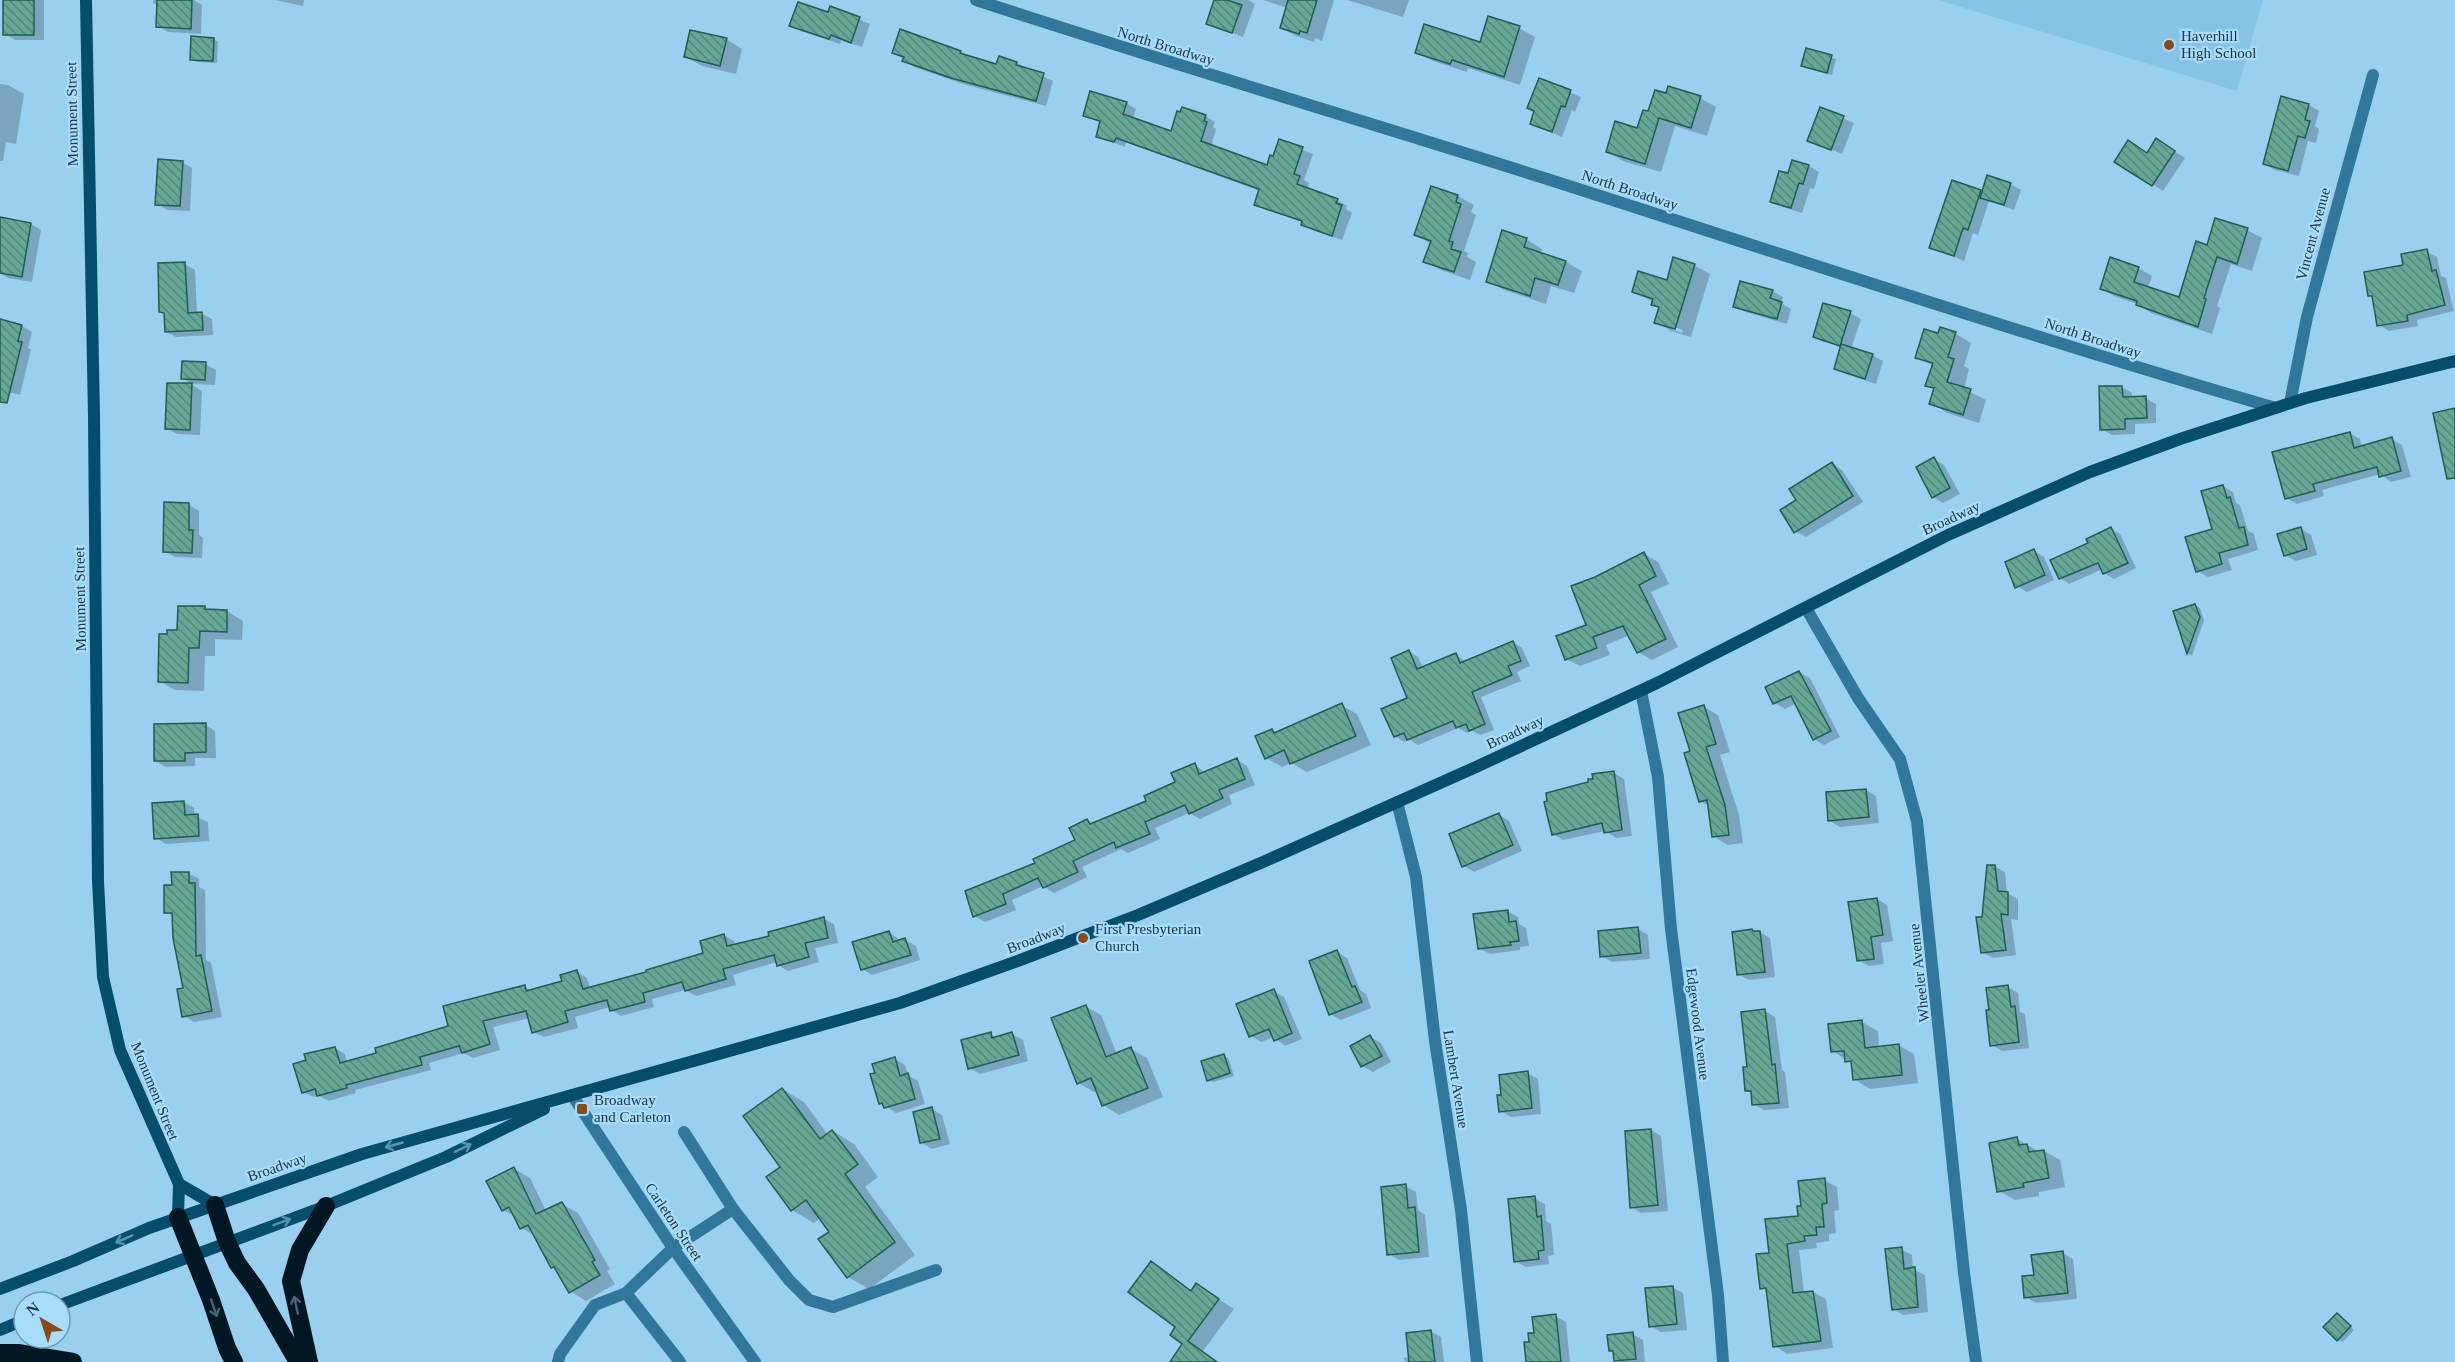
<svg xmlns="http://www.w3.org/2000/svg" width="2455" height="1362" viewBox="0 0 2455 1362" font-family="'Times New Roman',serif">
<defs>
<pattern id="building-back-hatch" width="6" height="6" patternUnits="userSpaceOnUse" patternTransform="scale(1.5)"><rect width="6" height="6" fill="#66a795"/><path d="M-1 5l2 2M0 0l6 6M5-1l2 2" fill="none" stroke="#54897b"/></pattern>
</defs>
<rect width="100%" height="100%" fill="#99cfef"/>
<polygon fill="#87c3e7" points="1938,0 2263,0 2237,91"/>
<g fill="#0003" fill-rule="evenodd">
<polygon points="5,0 44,0 44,40 15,40 5,34"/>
<polygon points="153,0 194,0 202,5 201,34 168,32 158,26 158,6 153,3"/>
<polygon points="275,0 304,0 303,6"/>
<polygon points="1215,0 1248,0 1255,4 1243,37 1208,23"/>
<polygon points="1263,0 1334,0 1322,41 1315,38 1314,42 1296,36 1281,28 1287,8"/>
<polygon points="1347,0 1409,0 1403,17"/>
<polygon points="831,8 870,24 862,47 841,40 840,44 801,31 791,25 829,14"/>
<polygon points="1519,28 1535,37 1520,85 1468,68 1467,72 1433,61 1417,52 1481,44"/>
<polygon points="214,39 218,42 217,63 196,62 191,59"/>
<polygon points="726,39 742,49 736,74 702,66 686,57"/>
<polygon points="1807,50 1836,59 1832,75 1803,65"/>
<polygon points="894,52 960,52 970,58 997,66 1000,58 1017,63 1053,81 1046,106 963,84 914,67"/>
<polygon points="1540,80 1581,97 1575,112 1572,110 1562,137 1532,123 1536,112"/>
<polygon points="0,84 8,85 24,94 16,144 6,142 3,161 0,161"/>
<polygon points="1667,95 1700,98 1716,107 1707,136 1675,126 1661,172 1623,161 1607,151 1638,130 1649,113"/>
<polygon points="2282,98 2309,105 2319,111 2315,126 2319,129 2316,143 2308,141 2299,176 2275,170 2264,164"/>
<polygon points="1126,103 1136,109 1133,119 1172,133 1205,116 1215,122 1213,127 1216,129 1211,147 1268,167 1274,158 1280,141 1313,154 1304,180 1309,183 1307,190 1337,200 1347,206 1346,209 1352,213 1342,240 1313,230 1303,222 1266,210 1256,204 1260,191 1126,142 1125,147 1097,136 1101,123 1085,115"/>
<polygon points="1821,109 1854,123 1842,154 1809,140"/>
<polygon points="2166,146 2185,158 2163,191 2116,161 2147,154"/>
<polygon points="182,162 192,168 190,211 167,210 157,204"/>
<polygon points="1809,166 1819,172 1814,189 1810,188 1802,213 1782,207 1771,201 1789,175"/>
<polygon points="2010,184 2021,190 2014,210 1989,201 1978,235 1973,233 1964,261 1931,247 1980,191 1983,193"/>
<polygon points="1432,187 1458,196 1474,205 1471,212 1476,215 1464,251 1468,253 1467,257 1476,262 1470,280 1441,270 1425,261 1431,244 1416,235"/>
<polygon points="31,224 41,230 32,282 8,278 0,273 0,250"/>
<polygon points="2247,230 2262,238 2252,271 2231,264 2217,306 2220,308 2212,334 2151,313 2138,304 2116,297 2102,289 2138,268 2152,276 2148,288 2180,299 2208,246"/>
<polygon points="1526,239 1542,249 1540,254 1566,262 1582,271 1574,293 1551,286 1546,304 1504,290 1488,281"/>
<polygon points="2426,251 2437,257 2441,276 2446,278 2454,311 2417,320 2418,326 2389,331 2379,325 2374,297 2370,295"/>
<polygon points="184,264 195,270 197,314 201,313 212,319 213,335 176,337 166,331 165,314 160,311"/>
<path d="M1694,265L1710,274L1691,337L1671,331L1656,322L1660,308L1653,304V302L1633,291L1668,281ZM1671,326L1683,330L1682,333L1671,329Z"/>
<polygon points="1772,291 1783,297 1781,303 1791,309 1787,324 1745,312 1735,306"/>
<polygon points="1850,313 1861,319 1851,349 1872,355 1883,361 1876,384 1846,374 1836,368 1848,346 1824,339 1824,342 1814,336"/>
<polygon points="0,321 22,326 32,332 28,348 31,349 20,395 0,390"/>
<polygon points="1941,329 1956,334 1971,343 1964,366 1969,369 1964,389 1986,400 1979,423 1947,413 1931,403 1935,390 1927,385 1933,366 1917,357 1939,335"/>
<polygon points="205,364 216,370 215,385 192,384 182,378"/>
<polygon points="168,384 192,385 202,391 200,435 177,434 166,428"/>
<polygon points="2122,387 2132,393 2132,398 2145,398 2156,404 2156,423 2135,424 2135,434 2112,435 2101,429"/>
<polygon points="2350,433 2360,439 2362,447 2392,439 2402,445 2411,477 2391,482 2380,474 2322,490 2324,496 2297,504 2286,498"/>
<polygon points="1934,459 1944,465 1960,494 1943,503 1933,497"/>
<polygon points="1832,464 1842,470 1863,502 1806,537 1795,531 1798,501"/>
<polygon points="2223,486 2233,492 2236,503 2240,505 2248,531 2254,534 2258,550 2228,559 2232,570 2208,577 2197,571 2213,530"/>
<polygon points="189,505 199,511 199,535 203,538 202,558 175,557 164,551"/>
<polygon points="2111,529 2120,534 2136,568 2114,579 2104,573 2103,569 2069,584 2060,578 2090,544"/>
<polygon points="2301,529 2311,535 2317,555 2296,561 2285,555"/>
<polygon points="2034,551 2044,557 2054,580 2027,592 2017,586"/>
<polygon points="1644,554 1658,562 1669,584 1651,592 1678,647 1652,660 1638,652 1630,635 1606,645 1610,655 1580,666 1566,659 1587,626 1596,579"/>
<polygon points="2195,605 2200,608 2204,620 2192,656 2188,653 2175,612"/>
<polygon points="205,608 211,611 227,611 243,621 242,640 215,639 215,656 205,656 204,691 175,690 159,681 169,635 179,632"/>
<polygon points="1513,642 1522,648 1530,666 1517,672 1521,681 1481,697 1494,730 1480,735 1472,731 1467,733 1458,728 1418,745 1410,740 1404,742 1395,736 1409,698 1409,651 1418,657 1423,668 1456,655 1466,662"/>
<polygon points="1799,672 1810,678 1840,737 1824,745 1814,739 1796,703 1785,709 1775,703"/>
<polygon points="1341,705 1357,714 1371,745 1307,772 1291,763 1282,767 1266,758 1272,731 1276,733"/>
<polygon points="1704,707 1718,715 1730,752 1720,755 1739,815 1743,843 1728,845 1713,836 1709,806 1701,801 1692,752"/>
<polygon points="205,725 215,731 216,758 195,758 195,766 166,767 155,761"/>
<polygon points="1237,760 1247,766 1255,785 1229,795 1232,804 1200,819 1189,813 1155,828 1160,839 1128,853 1121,849 1082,867 1087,877 1054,893 1043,886 1012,900 1016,910 985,922 974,916 1037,864 1077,840 1087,821 1093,825 1148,802 1177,783 1195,765 1206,773"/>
<polygon points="1614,773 1624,779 1632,836 1616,838 1605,831 1563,840 1553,834 1590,784"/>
<polygon points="1866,790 1876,796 1879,823 1840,827 1830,821"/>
<polygon points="184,802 194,808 195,816 208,822 209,841 166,844 156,838"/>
<polygon points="1499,815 1509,821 1522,851 1474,872 1464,866"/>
<polygon points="1994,866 2005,872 2007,893 2018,899 2018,920 2011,919 2016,955 1993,958 1982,952 1984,918"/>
<polygon points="188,873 199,879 199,887 205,890 206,960 211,963 222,1017 194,1022 184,1016 185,989 174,916 166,912 173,887"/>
<polygon points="1877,899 1887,905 1893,941 1881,943 1884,964 1869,966 1858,960"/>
<polygon points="1507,911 1518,917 1519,924 1526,928 1529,946 1520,947 1520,950 1490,954 1479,948"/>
<polygon points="824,919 834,924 838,943 815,948 819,962 788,971 778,965 777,962 733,975 736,985 696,996 685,990 652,999 654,1007 621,1016 611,1010 610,1007 575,1017 578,1028 544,1037 533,1032 530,1018 493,1027 500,1050 473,1058 464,1053 429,1063 431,1070 355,1090 356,1093 329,1101 319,1096 314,1097 303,1092 335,1048 345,1054 347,1062 378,1054 450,1027 525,987 532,991 563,982 577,972 587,978 590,988 648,973 705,954 724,935 734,941 735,946 771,937"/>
<polygon points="1638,929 1648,935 1650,959 1612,962 1602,956"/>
<polygon points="889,932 901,941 905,940 916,946 920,960 872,975 862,969"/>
<polygon points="1760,932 1770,938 1775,977 1749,980 1738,974"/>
<polygon points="1337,952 1347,958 1360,990 1366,994 1371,1008 1341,1020 1330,1014"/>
<polygon points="2008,987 2018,993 2020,1012 2025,1014 2029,1048 2002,1051 1992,1045 1990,1011"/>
<polygon points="1273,991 1284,997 1302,1039 1285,1046 1274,1037 1261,1042 1251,1036"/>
<polygon points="1085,1006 1101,1015 1117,1054 1131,1049 1147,1058 1163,1097 1119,1115 1103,1105 1097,1091 1094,1092 1078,1083"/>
<polygon points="1765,1011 1775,1017 1782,1070 1785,1072 1789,1108 1764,1110 1754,1104 1753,1094 1747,1091 1749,1068"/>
<polygon points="1862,1022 1878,1031 1879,1047 1898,1045 1914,1054 1918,1083 1870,1089 1854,1079 1852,1064 1833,1051"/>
<polygon points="990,1034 998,1038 1012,1034 1023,1040 1028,1061 980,1074 970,1068"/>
<polygon points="1370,1037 1381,1043 1391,1062 1373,1072 1362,1066"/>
<polygon points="1223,1056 1228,1058 1234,1076 1213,1082 1209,1080"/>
<polygon points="895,1059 905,1065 908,1075 918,1081 925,1104 896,1113 881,1103 877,1074"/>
<polygon points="1527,1073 1538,1079 1541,1114 1511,1117 1501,1111 1503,1096"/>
<polygon points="782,1089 804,1102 828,1135 833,1131 854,1144 878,1177 865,1187 915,1255 869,1289 848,1277 831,1232 820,1218 814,1223 792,1210 768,1177 782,1167"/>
<polygon points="932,1109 942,1115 950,1144 932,1149 922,1143"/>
<polygon points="1651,1130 1661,1136 1668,1211 1641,1213 1631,1207"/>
<polygon points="2017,1139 2039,1152 2044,1151 2060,1160 2065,1187 2039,1192 2039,1196 2015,1200 1999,1191"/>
<polygon points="514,1169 530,1178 546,1211 562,1204 578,1213 610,1269 607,1271 615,1284 586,1301 570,1291 558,1271 552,1267 536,1236 521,1228 516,1217 503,1210"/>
<polygon points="1824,1180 1837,1187 1839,1210 1834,1211 1836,1233 1829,1234 1829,1241 1816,1243 1817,1248 1799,1250 1804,1293 1813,1292 1826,1299 1833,1348 1787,1354 1775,1346 1767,1291 1762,1288 1771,1254 1800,1217 1802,1207"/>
<polygon points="1405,1186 1416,1192 1418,1210 1425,1215 1429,1257 1399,1260 1389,1254"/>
<polygon points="1534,1198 1545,1204 1546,1221 1551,1224 1554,1255 1548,1256 1549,1264 1526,1267 1515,1261"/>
<polygon points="1901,1249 1912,1255 1913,1269 1925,1275 1928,1312 1903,1315 1893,1309"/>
<polygon points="2063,1253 2073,1259 2077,1299 2036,1303 2025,1297"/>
<polygon points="1151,1263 1193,1291 1197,1285 1234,1309 1203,1351 1218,1362 1177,1362 1185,1344"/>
<polygon points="1672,1287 1683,1293 1687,1330 1661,1332 1651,1326"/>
<polygon points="1555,1316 1566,1322 1570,1362 1528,1362 1531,1343 1535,1334"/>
<polygon points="2342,1317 2354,1330 2343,1342 2338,1340"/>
<polygon points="1431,1331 1441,1337 1444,1362 1405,1362 1404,1358 1410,1357"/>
<polygon points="1632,1334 1643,1340 1645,1362 1619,1362 1615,1360 1615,1353 1610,1351"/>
</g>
<g fill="url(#building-back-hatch)" stroke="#1b6050" stroke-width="1.5">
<rect x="3" y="0" width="31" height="35"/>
<polygon points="157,0 192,0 191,29 156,27"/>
<polygon points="1214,0 1227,0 1242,5 1232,33 1206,24"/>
<polygon points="1288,0 1317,0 1307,33 1300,31 1299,34 1280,28"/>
<polygon points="798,2 828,12 830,6 860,17 851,43 831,35 829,39 789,26"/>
<polygon points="1488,16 1520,26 1504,77 1452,60 1450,64 1415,53 1424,24 1480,42"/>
<polygon points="900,29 961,51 960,53 996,64 999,56 1017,62 1016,65 1044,73 1036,101 951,78 902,61 904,57 892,53"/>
<polygon points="690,30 727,38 720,66 684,57"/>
<polygon points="191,36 214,38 213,61 190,60"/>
<polygon points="1806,48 1832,55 1827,73 1801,66"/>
<polygon points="1539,78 1571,90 1565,107 1561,106 1552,132 1530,124 1534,111 1527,108"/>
<polygon points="1668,86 1701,96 1691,128 1659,118 1645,164 1606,152 1615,121 1637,128 1643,110 1648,111 1655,90 1666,93"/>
<polygon points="1090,91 1127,102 1123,114 1171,131 1177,111 1180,112 1182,107 1206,115 1204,121 1207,122 1201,141 1267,165 1270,155 1273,156 1279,139 1303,147 1294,174 1300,176 1297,184 1338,199 1336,203 1342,205 1332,236 1301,225 1302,221 1254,205 1259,189 1116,138 1114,142 1096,137 1100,121 1083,116"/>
<polygon points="2281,96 2309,104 2305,120 2310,121 2305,138 2298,136 2288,171 2263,164"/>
<polygon points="1820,107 1844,116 1831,150 1807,141"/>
<polygon points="2156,138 2175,151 2152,186 2114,162 2128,140 2147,153"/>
<polygon points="158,159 183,161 180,206 155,205"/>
<polygon points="1792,160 1809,165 1803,184 1799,183 1791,208 1770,202 1779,171 1788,173"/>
<polygon points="1987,175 2011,183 2004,205 1980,198"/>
<polygon points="1952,180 1981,190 1968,230 1963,228 1954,256 1929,248"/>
<polygon points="1431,186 1458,195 1456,202 1461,204 1449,241 1453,242 1451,249 1461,252 1454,272 1423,262 1431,241 1414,235"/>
<polygon points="0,217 31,223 22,277 0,273"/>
<polygon points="2215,218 2248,228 2237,264 2217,257 2204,298 2206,299 2198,327 2136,305 2137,301 2100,289 2110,257 2139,267 2134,282 2179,297 2196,241 2207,245"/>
<polygon points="1502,230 1527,238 1524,247 1566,261 1558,285 1535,278 1530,296 1486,282"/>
<polygon points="2427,249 2432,271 2436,270 2445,305 2407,315 2408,321 2377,326 2372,296 2368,296 2364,272 2403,265 2401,254"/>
<polygon points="1673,257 1695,264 1675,329 1654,323 1659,307 1651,305 1653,299 1632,292 1638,271 1667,280"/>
<polygon points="185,262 188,313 202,312 203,330 165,332 164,313 159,312 158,263"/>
<polygon points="1740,281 1773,290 1770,298 1782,302 1777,319 1733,307"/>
<polygon points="1823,303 1851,311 1840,346 1813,337"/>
<polygon points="0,319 22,325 18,341 22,342 7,403 0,402"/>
<polygon points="1940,327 1956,332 1948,357 1954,359 1947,382 1971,389 1963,415 1929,404 1934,388 1925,386 1933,363 1915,358 1924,329 1938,333"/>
<polygon points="1841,344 1873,354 1865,379 1834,369"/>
<polygon points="182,361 206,362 205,380 181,379"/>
<polygon points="167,383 192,383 190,430 165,429"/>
<polygon points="2099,386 2122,386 2123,397 2146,396 2147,418 2125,419 2125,429 2100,430"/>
<polygon points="2455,408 2455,478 2447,479 2433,413"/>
<polygon points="2350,432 2354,448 2392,437 2401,471 2379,477 2377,467 2313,484 2315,491 2285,499 2272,452"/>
<polygon points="1934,457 1950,488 1932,498 1916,467"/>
<polygon points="1832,462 1853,496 1794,533 1780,510 1796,500 1789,489"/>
<polygon points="2223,485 2227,498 2230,497 2239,528 2244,527 2248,545 2219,553 2222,564 2196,572 2185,537 2212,529 2201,491"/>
<polygon points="164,502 189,503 189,530 193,530 192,553 163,552"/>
<polygon points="2111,527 2128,563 2103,574 2098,563 2059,579 2050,560 2088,543 2086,539"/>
<polygon points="2301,527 2307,549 2284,556 2277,534"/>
<polygon points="2034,549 2045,575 2015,588 2005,562"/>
<polygon points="1644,552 1656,576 1639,585 1666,639 1637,653 1623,626 1593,637 1597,648 1565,660 1556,636 1586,625 1571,586 1595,577"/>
<polygon points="2195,604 2200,617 2187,654 2173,611"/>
<polygon points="178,606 205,606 205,609 227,610 227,632 200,631 199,648 189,648 188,683 158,682 159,634 167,634 167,630 177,630"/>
<polygon points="1513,641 1521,661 1508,666 1512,675 1472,692 1485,724 1469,731 1466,724 1456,728 1453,721 1407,740 1404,733 1394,737 1381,709 1407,698 1391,658 1409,650 1417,669 1456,653 1460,663"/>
<polygon points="1799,671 1831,731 1813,740 1791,696 1773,704 1765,687"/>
<polygon points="1342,703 1356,736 1290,764 1284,750 1265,759 1255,736 1272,729 1274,733"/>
<polygon points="1704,705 1716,744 1706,747 1725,805 1729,835 1712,837 1707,800 1699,802 1684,753 1690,751 1678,713"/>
<polygon points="206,723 206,752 185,753 185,761 154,761 154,724"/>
<polygon points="1237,758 1245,779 1219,790 1223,798 1189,814 1185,805 1145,822 1150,834 1116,848 1114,842 1073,861 1078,872 1043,888 1038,878 1003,894 1006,904 973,917 965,891 1035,863 1033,859 1075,840 1069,828 1087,819 1090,824 1146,801 1144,796 1175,782 1171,773 1195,763 1199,774"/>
<polygon points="1614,771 1622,830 1604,833 1602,823 1552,835 1544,802 1547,801 1546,793 1588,782 1588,779 1593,779 1592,774"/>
<polygon points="1866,789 1869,817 1828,821 1826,792"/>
<polygon points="184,801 185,815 198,814 199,836 154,839 152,803"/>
<polygon points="1499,813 1513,845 1462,867 1449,834"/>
<polygon points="1987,865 1995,865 1998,891 2008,892 2008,915 2001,914 2006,950 1981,953 1976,917 1982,917"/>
<polygon points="171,872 189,872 189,883 195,883 196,956 201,955 212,1011 182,1017 177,989 183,988 173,938 172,913 164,913 164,885 172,885"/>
<polygon points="1877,898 1883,935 1871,937 1874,959 1857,961 1848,902"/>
<polygon points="1508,910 1509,922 1516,921 1519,941 1510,942 1511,945 1478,949 1473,914"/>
<polygon points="824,917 828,938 805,943 809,957 777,966 774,955 723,969 726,979 685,991 682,982 643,993 645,1002 610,1011 607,1000 565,1011 568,1022 532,1033 526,1011 483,1021 490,1044 462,1053 459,1046 420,1057 422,1065 346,1085 347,1088 317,1096 315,1089 302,1093 293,1064 306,1060 304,1054 335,1047 340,1063 376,1053 375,1048 448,1026 443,1006 525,985 526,991 562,981 560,975 577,970 583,989 646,972 646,970 703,953 700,941 724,934 727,946 769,936 768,932"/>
<polygon points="1638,927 1641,953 1600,957 1598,931"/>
<polygon points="1752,929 1753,931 1760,931 1765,972 1737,975 1732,932"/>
<polygon points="889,931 893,942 905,938 911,955 861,970 852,942"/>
<polygon points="1337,950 1352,987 1355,986 1362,1002 1329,1015 1309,961"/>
<polygon points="2008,985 2011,1007 2015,1006 2019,1042 1990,1046 1986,1010 1989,1010 1986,988"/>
<polygon points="1274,989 1292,1033 1274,1041 1269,1029 1249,1037 1236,1004"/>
<polygon points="1086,1005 1106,1057 1131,1047 1148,1088 1102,1106 1091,1078 1077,1084 1051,1018"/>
<polygon points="1765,1009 1772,1065 1775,1064 1779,1103 1752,1105 1751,1091 1745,1091 1743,1067 1747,1067 1741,1012"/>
<polygon points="1862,1020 1865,1048 1899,1044 1902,1075 1853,1080 1851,1061 1845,1062 1844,1051 1831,1052 1828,1024"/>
<polygon points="991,1032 992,1038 1012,1032 1019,1055 968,1069 961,1040"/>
<polygon points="1370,1035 1382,1056 1361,1067 1350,1046"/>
<polygon points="1224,1054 1230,1073 1207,1081 1201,1061"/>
<polygon points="895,1057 900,1076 908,1073 915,1099 884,1108 882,1103 879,1104 870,1074 875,1073 872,1064"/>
<polygon points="1528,1071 1532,1108 1499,1112 1497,1095 1501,1095 1499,1075"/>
<polygon points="782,1088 820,1139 832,1130 858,1164 845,1174 895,1242 847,1278 818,1239 829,1232 806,1200 791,1211 766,1177 780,1167 743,1116"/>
<polygon points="932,1107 940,1139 920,1143 913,1112"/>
<polygon points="1651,1129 1658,1205 1630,1208 1625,1131"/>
<polygon points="2017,1137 2019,1145 2027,1144 2029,1152 2044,1150 2049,1178 2023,1183 2024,1187 1997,1192 1989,1143"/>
<polygon points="514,1167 536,1214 562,1202 595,1260 592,1262 600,1275 569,1293 554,1267 551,1268 528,1225 520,1229 509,1207 502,1211 486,1181"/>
<polygon points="1825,1178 1827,1203 1822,1204 1824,1227 1816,1227 1817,1235 1804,1236 1805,1241 1787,1244 1793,1293 1813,1291 1821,1341 1773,1347 1766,1288 1760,1289 1756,1254 1769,1253 1765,1219 1798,1216 1797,1206 1801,1206 1798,1181"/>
<polygon points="1406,1184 1408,1208 1415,1207 1419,1252 1387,1255 1381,1187"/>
<polygon points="1535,1196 1537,1217 1541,1216 1544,1250 1538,1251 1539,1259 1514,1262 1508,1199"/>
<polygon points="1902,1247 1904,1269 1915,1267 1918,1307 1892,1310 1885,1249"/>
<polygon points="2063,1251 2068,1293 2024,1298 2022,1276 2034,1275 2031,1255"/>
<polygon points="1151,1261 1191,1291 1196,1283 1219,1299 1188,1341 1217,1362 1170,1362 1182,1344 1170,1335 1175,1327 1128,1292"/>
<polygon points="1673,1286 1677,1324 1649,1327 1645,1288"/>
<polygon points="2337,1313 2351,1326 2337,1341 2323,1327"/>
<polygon points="1556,1314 1561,1362 1526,1362 1524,1342 1529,1342 1528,1333 1534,1333 1532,1317"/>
<polygon points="1431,1330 1435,1362 1409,1362 1406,1333"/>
<polygon points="1633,1332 1636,1359 1614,1361 1613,1351 1609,1351 1607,1335"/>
</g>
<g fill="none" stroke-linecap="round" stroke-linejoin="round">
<g stroke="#31779c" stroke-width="12">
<polyline points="684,1132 733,1209"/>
<polyline points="558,1362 560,1354 595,1305 626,1293"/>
<polyline points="680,1362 626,1293 673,1248 733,1209 789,1280 809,1300 833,1307 936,1270"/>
</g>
<g stroke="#31779c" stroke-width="12">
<polyline points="2290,403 2307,317 2373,75"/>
<polyline points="1806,608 1858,698 1900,759 1917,821 1964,1273 1976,1362"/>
<polyline points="1641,691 1658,777 1671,929 1718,1295 1723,1362"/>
<polyline points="1397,802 1416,877 1435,1041 1461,1210 1477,1362"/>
<polyline points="572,1095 673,1248 755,1362"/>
</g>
<path stroke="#31779c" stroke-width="12" d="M976,0C1165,62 1355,118 1544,178C1788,256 2030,337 2276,408"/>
<g stroke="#054d6c" stroke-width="12">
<polyline points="86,0 94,416 98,881 103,977 120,1050 179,1184 178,1217"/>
<polyline points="179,1184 215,1205"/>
<polyline points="0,1289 73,1261 149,1228 362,1154 900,1003 1023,959 1138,915 1263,862 1476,767 1657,683 1948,535 2090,472 2180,439 2306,398 2455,361"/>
<polyline points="60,1305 326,1206 446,1157 544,1109"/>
<polyline points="0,1330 24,1320"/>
</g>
<g stroke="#001723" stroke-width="18">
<polyline points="215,1205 227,1242 237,1263 256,1289 298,1362"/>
<polyline points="178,1217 211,1300 227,1348 234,1362"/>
<polyline points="0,1353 18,1353 73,1362"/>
<polyline points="309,1362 291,1281 300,1250 326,1206"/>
</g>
</g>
<defs><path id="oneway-shaft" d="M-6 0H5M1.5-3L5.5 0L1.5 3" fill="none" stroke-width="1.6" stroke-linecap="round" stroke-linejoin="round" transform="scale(1.5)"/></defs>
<g stroke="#5694b4">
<use href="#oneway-shaft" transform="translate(394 1145) rotate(164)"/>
<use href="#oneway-shaft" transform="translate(463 1148) rotate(-26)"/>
<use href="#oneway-shaft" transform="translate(282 1222) rotate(-20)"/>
<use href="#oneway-shaft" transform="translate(124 1239) rotate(156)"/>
</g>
<g stroke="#42667a">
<use href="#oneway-shaft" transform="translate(296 1305) rotate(-102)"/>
<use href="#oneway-shaft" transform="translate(214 1308) rotate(71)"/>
</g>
<g fill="#8a4a14" stroke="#a6dcfc" stroke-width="2">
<circle cx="2169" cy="45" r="6"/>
<circle cx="1083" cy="938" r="6"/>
<rect x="576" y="1103" width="12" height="12" rx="3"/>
</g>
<g text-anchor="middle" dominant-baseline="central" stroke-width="4.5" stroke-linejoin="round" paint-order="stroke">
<g font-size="15" fill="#203643" stroke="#a6dcfc" text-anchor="start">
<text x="2181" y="36">Haverhill<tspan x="2181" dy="17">High School</tspan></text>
<text x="1095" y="929">First Presbyterian<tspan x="1095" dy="17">Church</tspan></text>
<text x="594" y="1100">Broadway<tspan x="594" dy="17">and Carleton</tspan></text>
</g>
<g font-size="15" fill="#203643" stroke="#a6dcfc">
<text transform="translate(1166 46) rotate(17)">North Broadway</text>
<text transform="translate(72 114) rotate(-91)">Monument Street</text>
<text transform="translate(1630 190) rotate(18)">North Broadway</text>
<text transform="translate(2313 234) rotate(-75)">Vincent Avenue</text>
<text transform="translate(2093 338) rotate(18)">North Broadway</text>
<text transform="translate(1951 518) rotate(-25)">Broadway</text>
<text transform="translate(80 599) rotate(-91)">Monument Street</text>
<text transform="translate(1515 732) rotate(-25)">Broadway</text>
<text transform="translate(1036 938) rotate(-21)">Broadway</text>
<text transform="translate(1919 973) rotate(-96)">Wheeler Avenue</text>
<text transform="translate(1698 1024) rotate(83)">Edgewood Avenue</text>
<text transform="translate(1456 1079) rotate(81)">Lambert Avenue</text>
<text transform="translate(155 1091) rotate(68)">Monument Street</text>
<text transform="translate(277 1167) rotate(-19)">Broadway</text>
<text transform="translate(674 1222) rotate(56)">Carleton Street</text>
</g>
</g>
<g transform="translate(42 1320) rotate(321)"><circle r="28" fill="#a6dcfc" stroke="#709ab2" stroke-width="1.5"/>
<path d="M0-4.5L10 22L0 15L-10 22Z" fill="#8a4a14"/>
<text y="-9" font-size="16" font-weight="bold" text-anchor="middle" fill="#203643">N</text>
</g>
</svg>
